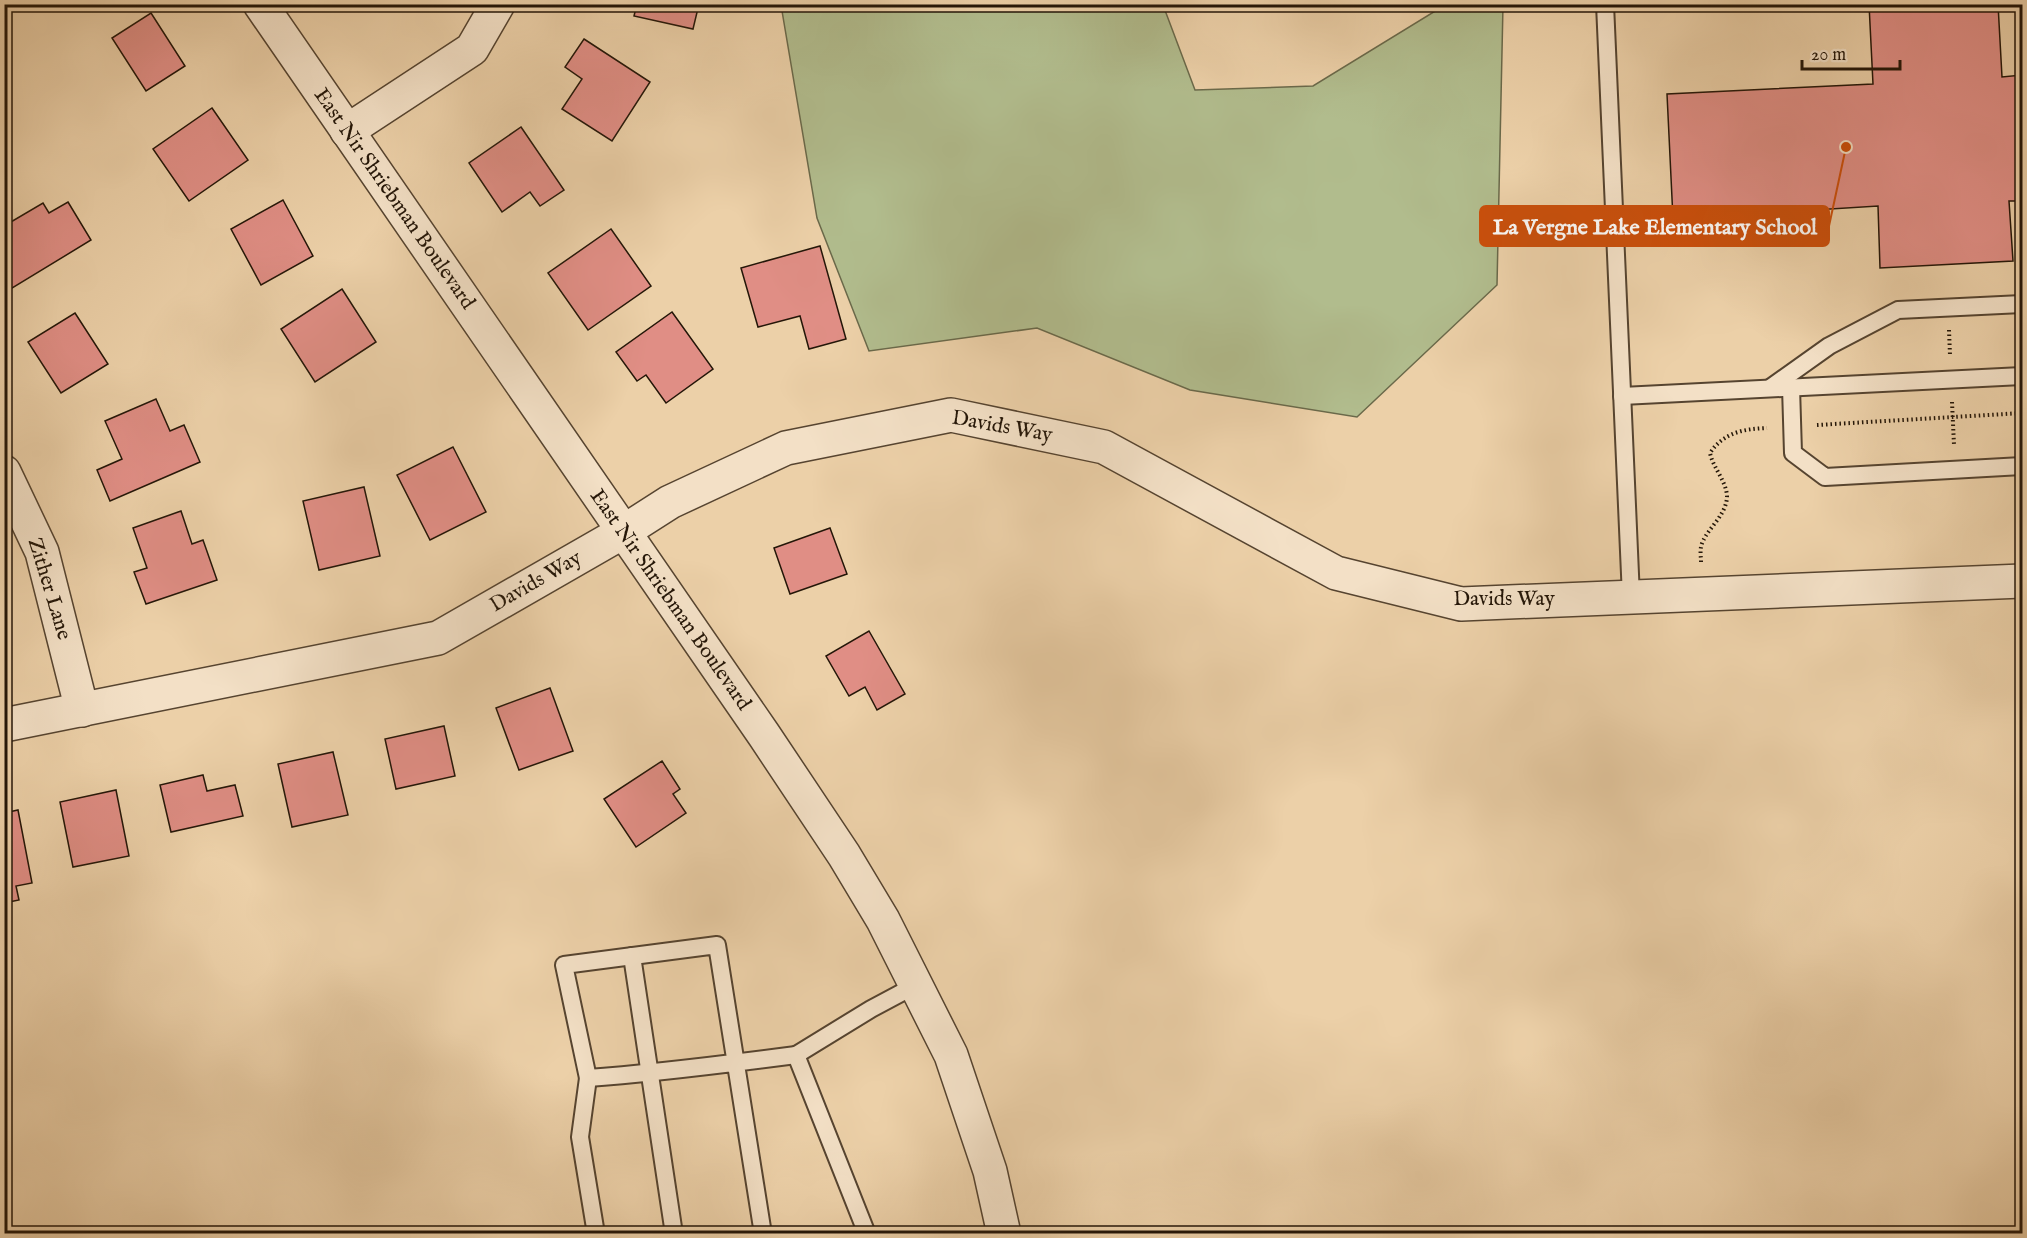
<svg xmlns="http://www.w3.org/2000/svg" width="2027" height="1238" viewBox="0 0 2027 1238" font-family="'IM FELL English',serif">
<rect width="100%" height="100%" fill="#ecd0a8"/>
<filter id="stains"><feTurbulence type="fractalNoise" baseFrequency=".00333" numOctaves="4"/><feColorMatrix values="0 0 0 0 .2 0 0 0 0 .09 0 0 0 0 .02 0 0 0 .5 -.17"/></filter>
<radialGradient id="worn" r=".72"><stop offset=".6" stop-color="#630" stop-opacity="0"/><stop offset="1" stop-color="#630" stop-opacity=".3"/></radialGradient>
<polygon fill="#b1bc8d" stroke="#6a694a" stroke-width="1.5" points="781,5 1163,5 1195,90 1313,86 1445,5 1503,5 1497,285 1357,417 1190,390 1037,328 869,351 817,218"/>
<g fill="#e08e85" stroke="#241608" stroke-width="1.5">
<polygon points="637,4 699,4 693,29 634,16"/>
<polygon points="1869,4 1998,4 2002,77 2022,75 2022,201 2009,201 2013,261 1880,268 1878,206 1673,219 1667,94 1873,84"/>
<polygon points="151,13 185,66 146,91 112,38"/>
<polygon points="584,39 650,82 612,141 562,109 582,79 565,67"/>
<polygon points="212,108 248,160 189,201 153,149"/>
<polygon points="521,127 564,190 540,206 530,192 502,212 469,163"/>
<polygon points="283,200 313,256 261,285 231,229"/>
<polygon points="68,202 91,240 4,293 4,226 43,203 49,213"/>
<polygon points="611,229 651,286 588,330 548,273"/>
<polygon points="820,246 846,339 809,349 800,316 758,327 741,268"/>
<polygon points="342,289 376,342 315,382 281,329"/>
<polygon points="672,312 713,369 666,403 646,375 637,381 616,352"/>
<polygon points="75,313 108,364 61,393 28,342"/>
<polygon points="156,399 170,431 184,425 200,462 110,501 97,470 122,459 105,421"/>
<polygon points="453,447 486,512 430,540 397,475"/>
<polygon points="364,487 380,556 319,570 303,501"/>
<polygon points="181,511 192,544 203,540 217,580 146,604 134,572 147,568 133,528"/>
<polygon points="830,528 847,574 790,594 774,548"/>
<polygon points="869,631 905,694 877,710 865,687 849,696 826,656"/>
<polygon points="550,688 573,751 519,770 496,708"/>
<polygon points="444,726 455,776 396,789 385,739"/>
<polygon points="333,752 348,815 292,827 278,764"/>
<polygon points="662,761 680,789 673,794 686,813 636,847 604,799"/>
<polygon points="203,775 207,791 235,785 243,816 171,832 160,785"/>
<polygon points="116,790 129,856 73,867 60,802"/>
<polygon points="18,810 32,883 16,886 19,900 4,903 4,813"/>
</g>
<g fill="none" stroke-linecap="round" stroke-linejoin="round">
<defs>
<g id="lane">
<polyline points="1605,4 1631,597"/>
<polyline points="1791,387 1793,453 1825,477 2022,466"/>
<polyline points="1770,388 1829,346 1898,310 2022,304"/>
<polyline points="1622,396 2022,376"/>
<polyline points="632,956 674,1234"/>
<polyline points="588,1078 580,1137 596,1234"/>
<path d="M763,1234L717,945L564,965L588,1078C658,1073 727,1064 796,1055"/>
<polyline points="867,1234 796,1055 871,1009 916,985"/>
</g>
<g id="street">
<polyline points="260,4 764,735 844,855 883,920 951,1055 990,1171 1004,1234"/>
<polyline points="347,131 472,49 498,4"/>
<polyline points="4,472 42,552 82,710"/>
<polyline points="4,725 438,638 623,532 670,502 786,448 951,415 1104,447 1336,573 1461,604 2022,581"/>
</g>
</defs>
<use href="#lane" stroke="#564430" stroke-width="20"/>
<use href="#street" stroke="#564430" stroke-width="36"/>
<g stroke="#241608" stroke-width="4" stroke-dasharray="1.5 3" stroke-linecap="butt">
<polyline points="1949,330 1950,355"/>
<polyline points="1952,402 1954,445"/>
<polyline points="1817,425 2022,413"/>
<path d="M1701,562C1701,557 1700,552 1701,547C1704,531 1726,517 1727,497C1727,482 1713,468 1710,453C1724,432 1744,429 1767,428"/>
</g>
<use href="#lane" stroke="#f3e0c6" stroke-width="16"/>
<use href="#street" stroke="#f3e0c6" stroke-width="33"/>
</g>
<g text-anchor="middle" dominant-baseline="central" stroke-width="6" stroke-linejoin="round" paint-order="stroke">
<g font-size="21" fill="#241608" stroke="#f3e0c6">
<text transform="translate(394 199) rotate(55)">East Nir Shriebman Boulevard</text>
<text transform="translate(1002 427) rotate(10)">Davids Way</text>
<text transform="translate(536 582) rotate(-30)">Davids Way</text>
<text transform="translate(49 589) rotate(73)">Zither Lane</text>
<text x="1504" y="599">Davids Way</text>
<text transform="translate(670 600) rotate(55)">East Nir Shriebman Boulevard</text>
</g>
</g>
<path fill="none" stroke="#cb4f0b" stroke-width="2" d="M1846 147L1829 226"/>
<circle fill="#cb4f0b" stroke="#f3e0c6" stroke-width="2" cx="1846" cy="147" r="6"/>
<rect fill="#cb4f0b" stroke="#cb4f0b" stroke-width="2" x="1480" y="206" width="349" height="40" rx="6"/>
<g font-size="22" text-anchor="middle" font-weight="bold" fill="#fff">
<text x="1655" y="234">La Vergne Lake Elementary School</text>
</g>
<rect width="2027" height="1238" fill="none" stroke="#ecd0a8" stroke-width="24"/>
<rect x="6" y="6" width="2015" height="1226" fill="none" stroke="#241608" stroke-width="3"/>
<rect x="12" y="12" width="2003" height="1214" fill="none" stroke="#241608" stroke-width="1.5"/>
<path d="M1802 60v9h98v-9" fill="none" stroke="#241608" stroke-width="3"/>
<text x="1811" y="60" font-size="18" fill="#241608" stroke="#f3e0c6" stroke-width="4.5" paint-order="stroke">20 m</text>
<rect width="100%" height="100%" filter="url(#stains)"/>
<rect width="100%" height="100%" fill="url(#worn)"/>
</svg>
